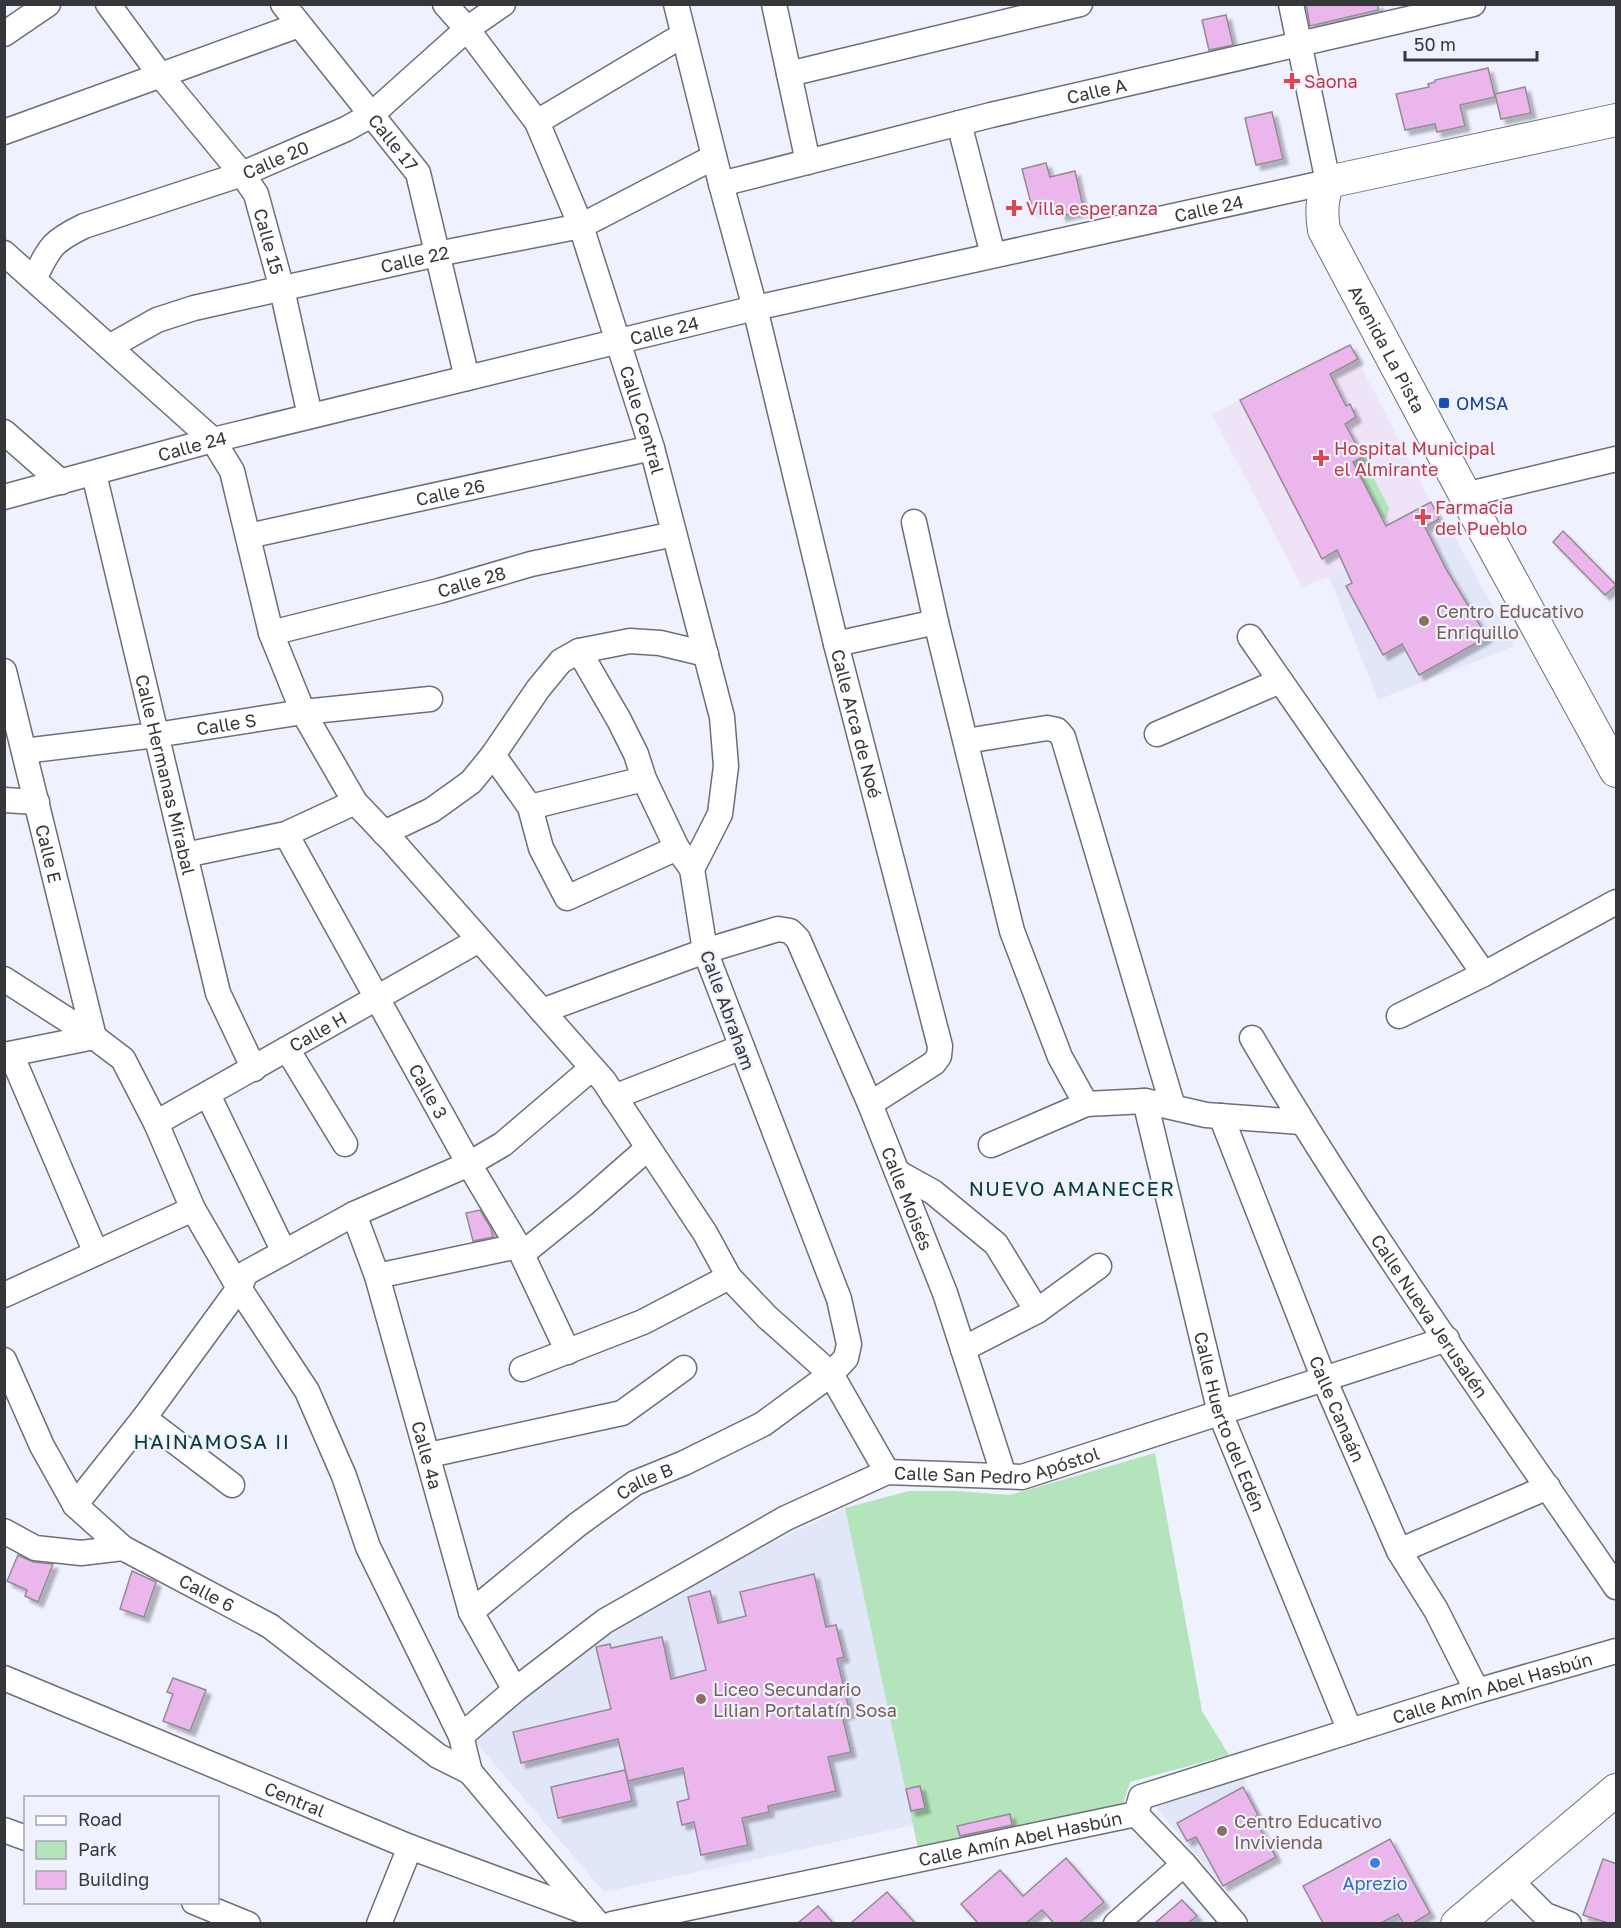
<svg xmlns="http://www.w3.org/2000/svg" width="1621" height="1928" viewBox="0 0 1621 1928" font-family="'Golos Text',sans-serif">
<defs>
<filter id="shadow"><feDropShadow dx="5" dy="5" stdDeviation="1.5" flood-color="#0004"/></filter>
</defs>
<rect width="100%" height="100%" fill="#eff2fe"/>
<g fill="#e2e6f9">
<polygon points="1451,530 1514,646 1378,700 1329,576"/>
<polygon points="845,1508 914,1825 604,1892 473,1739 556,1660 651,1600"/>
<polygon points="1244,1778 1280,1857 1223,1887 1155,1806"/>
</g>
<polygon fill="#efe3f8" points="1350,345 1446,532 1302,587 1212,414"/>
<g fill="#b3e4bc">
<polygon points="1363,457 1389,508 1387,518 1383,519 1353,462"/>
<polygon points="1155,1453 1202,1711 1229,1755 1130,1782 1123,1804 918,1848 845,1508 909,1491 956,1491 1010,1495"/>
</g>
<g fill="#ebb6ec" stroke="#938a93" stroke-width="1.5" filter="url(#shadow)">
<polygon points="1306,4 1378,4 1378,10 1310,26"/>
<polygon points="1226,15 1233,45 1209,50 1202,20"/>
<polygon points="1488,68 1495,97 1460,105 1465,126 1437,132 1435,124 1405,130 1396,94 1429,87 1428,84 1435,82 1435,80"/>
<polygon points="1525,87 1531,113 1501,119 1495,94"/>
<polygon points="1272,112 1283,159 1256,165 1245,118"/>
<polygon points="1046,163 1050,177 1075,171 1084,211 1061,216 1058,204 1033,211 1022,169"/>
<polygon points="1350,345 1358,359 1330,374 1346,406 1350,404 1356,417 1345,424 1363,457 1353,462 1386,526 1431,502 1439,519 1425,527 1446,569 1487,637 1419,675 1402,644 1383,655 1346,586 1352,583 1337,550 1322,559 1240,400"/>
<polygon points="1563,531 1616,585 1605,595 1553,542"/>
<polygon points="480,1210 491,1228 493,1237 473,1241 466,1213"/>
<polygon points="18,1555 33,1562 53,1564 38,1602 25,1596 27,1590 7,1581"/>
<polygon points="132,1571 156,1582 144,1617 120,1609"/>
<polygon points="814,1574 826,1627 836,1625 844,1657 837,1659 850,1713 842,1715 851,1752 828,1757 836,1791 768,1806 769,1812 742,1818 748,1845 701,1855 694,1822 682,1825 677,1802 689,1799 683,1768 628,1781 618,1739 521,1763 513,1732 611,1709 596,1647 610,1644 611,1648 662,1637 671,1679 706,1670 688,1597 710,1591 718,1623 746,1616 740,1592"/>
<polygon points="173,1678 206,1690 190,1731 163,1721 173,1694 167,1692"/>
<polygon points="625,1770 632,1801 558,1818 551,1787"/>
<polygon points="920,1786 925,1808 911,1811 906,1789"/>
<polygon points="1243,1787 1258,1815 1254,1818 1276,1857 1223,1886 1196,1837 1187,1841 1177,1823"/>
<polygon points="1010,1814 1012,1825 960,1836 957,1826"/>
<polygon points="1390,1839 1430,1913 1413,1923 1403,1923 1398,1914 1381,1923 1323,1923 1303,1886"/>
<polygon points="1066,1858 1104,1902 1079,1923 1054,1923 1042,1910 1026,1923 978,1923 961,1904 1000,1870 1023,1896"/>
<polygon points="1603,1859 1617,1864 1617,1923 1608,1923 1583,1915"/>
<polygon points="887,1892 915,1923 851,1923"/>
<polygon points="1182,1900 1197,1916 1188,1923 1155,1923"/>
<polygon points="818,1906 833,1923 798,1923"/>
</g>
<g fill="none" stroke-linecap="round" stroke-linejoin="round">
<defs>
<g id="minor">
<path id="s1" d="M108,4L161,76L242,174L256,194L282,289L310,416"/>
<path id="s2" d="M283,4L418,173L467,378"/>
<path id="s3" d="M445,4L467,29L537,122L581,226L652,448L722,717L726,766L720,814L692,869"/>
<path id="s4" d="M676,4L721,184L755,308L836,644L940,1046L939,1056L934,1063L870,1104"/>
<polyline points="774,4 808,162"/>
<polyline points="4,34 48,4"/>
<polyline points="789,74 1080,4"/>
<polyline points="537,122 683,35"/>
<polyline points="959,123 993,255"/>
<polyline points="4,132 299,25"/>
<path id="s5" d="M721,184L991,115L1473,4"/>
<polyline points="4,253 213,440 232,471 271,633 303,712 355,802 394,843 604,1081 705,1233 729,1277 767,1317 831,1374 887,1472"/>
<path id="s6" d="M34,279C50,247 51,242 84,226L242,174L346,129L371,115L467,29L503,4"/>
<path id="s7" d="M109,347L157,320L194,308L437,254L581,226L714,157"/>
<polyline points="4,432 61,482"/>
<path id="s8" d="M94,474L218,993L254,1069"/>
<polyline points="1465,495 1616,459"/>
<path id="s9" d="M4,497L213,440L755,308L1328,182L1291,4"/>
<path id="s10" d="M248,536L652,448"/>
<polyline points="936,622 1012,931 1060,1057 1086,1104"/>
<path id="s11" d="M271,633L439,591L531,564L674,534"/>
<polyline points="1250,637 1484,974 1616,902"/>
<polyline points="836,644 936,622 914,522"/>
<path id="s12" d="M4,671L94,1037L4,1055"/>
<polyline points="1157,734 1280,681"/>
<polyline points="966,741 1047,728 1057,730 1063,737 1173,1107"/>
<path id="s13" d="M24,751L156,735L303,712L430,699"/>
<polyline points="493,755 530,807 541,848 567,898 677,848"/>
<polyline points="4,800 37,802"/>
<polyline points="530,807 644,779"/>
<polyline points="384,833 432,810 471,782 493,755 538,689 561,661 579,651 630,641 660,643 706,654"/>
<path id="s14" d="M286,834L469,1164L518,1246L568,1352"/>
<polyline points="185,855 286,834 355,802"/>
<polyline points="4,979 94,1037 123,1059 156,1123 193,1209 239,1288 307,1391 344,1476 368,1547 461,1736 470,1772 598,1924"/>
<path id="s15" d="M542,1011L705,951L778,929L790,931L798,939L870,1104L945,1293L1004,1476"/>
<polyline points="1399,1016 1484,974"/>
<path id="s16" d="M1252,1038C1363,1227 1492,1406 1616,1587"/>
<polyline points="287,1049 345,1144"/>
<polyline points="11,1054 96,1253"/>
<polyline points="208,1095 284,1252"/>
<polyline points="614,1097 742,1047"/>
<path id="s17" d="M1145,1101L1220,1413L1350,1731"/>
<path id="s18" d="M1221,1116L1324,1379L1399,1551L1436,1610L1477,1691"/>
<path id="s19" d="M156,1123L479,940"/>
<polyline points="991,1145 1086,1104 1145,1101 1206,1115 1301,1122"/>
<polyline points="897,1172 933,1192 996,1244 1037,1311"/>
<path id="s20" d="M354,1214L377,1276L471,1612L515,1690"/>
<polyline points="522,1254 584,1204 648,1148"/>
<polyline points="377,1276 518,1246"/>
<polyline points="4,1295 193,1209"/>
<polyline points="963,1349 1037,1311 1099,1266"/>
<path id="s21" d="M4,1360L42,1446L75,1505L123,1548L270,1626L438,1756L470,1772"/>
<polyline points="522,1369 643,1322 729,1277"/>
<polyline points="144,1418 232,1485"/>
<polyline points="429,1455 622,1413 684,1368"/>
<polyline points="75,1505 144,1418 239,1288 246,1273 354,1214 469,1164 503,1144 592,1068"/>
<polyline points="4,1531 35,1548 81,1553 123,1548"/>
<polyline points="1399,1551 1548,1487"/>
<path id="s22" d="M471,1612L577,1525L635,1483L684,1463L763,1424L831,1374L846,1358L849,1344L839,1299L705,951L692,869L677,848L644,779L636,754L619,720L579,651"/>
<path id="s23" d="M4,1678L410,1847L586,1912"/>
<path id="s24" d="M461,1736L515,1690L605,1621L786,1518L887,1472L1022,1477L1447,1339"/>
<polyline points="1136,1814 1184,1864 1235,1924"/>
<polyline points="4,1830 26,1838"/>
<polyline points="1510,1880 1545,1915 1569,1924"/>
<polyline points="194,1902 248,1924"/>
<polyline points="379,1924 410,1847"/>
<path id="s25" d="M612,1924L1136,1814L1141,1797L1477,1691L1616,1651"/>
<polyline points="1116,1924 1184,1864"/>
</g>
<g id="major">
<path id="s26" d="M1616,120L1328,182C1322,199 1321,212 1324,230L1465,495L1616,771"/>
<polyline points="1457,1924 1616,1790"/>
</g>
</defs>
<use href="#minor" stroke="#6c6f79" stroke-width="27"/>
<use href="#major" stroke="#6c6f79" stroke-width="34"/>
<use href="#minor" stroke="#fff" stroke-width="24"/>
<use href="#major" stroke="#fff" stroke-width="32"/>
</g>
<g fill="#e0444e" stroke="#eff2fe" stroke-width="2">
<path d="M1289 72h6v6h6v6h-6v6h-6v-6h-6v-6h6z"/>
<path d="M1011 199h6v6h6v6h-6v6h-6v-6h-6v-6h6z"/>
<path d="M1318 449h6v6h6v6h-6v6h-6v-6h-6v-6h6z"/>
<path d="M1420 508h6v6h6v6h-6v6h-6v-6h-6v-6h6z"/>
</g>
<rect fill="#1a4fb4" stroke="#eff2fe" stroke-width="2" x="1438" y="397" width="12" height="12" rx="3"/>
<g fill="#8d6e63" stroke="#eff2fe" stroke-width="2">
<circle cx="1424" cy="621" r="6"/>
<circle cx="701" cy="1699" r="6"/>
<circle cx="1222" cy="1831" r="6"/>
</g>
<circle fill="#3f7fe0" stroke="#eff2fe" stroke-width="2" cx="1375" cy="1863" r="6"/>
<g text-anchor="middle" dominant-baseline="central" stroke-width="4.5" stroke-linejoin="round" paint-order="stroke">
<g font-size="18" fill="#be3a42" stroke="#eff2fe" text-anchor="start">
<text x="1304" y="81">Saona</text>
<text x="1026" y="208">Villa esperanza</text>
<text x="1334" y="448">Hospital Municipal<tspan x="1334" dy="21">el Almirante</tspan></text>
<text x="1435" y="507">Farmacia<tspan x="1435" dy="21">del Pueblo</tspan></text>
</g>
<g font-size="18" fill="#36373b" stroke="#eff2fe">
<text stroke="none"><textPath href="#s5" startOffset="387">Calle A</textPath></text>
<text stroke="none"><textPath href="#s2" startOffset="177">Calle 17</textPath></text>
<text stroke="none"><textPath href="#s6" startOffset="278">Calle 20</textPath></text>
<text stroke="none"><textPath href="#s9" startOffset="1239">Calle 24</textPath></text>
<text stroke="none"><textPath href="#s1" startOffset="290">Calle 15</textPath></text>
<text stroke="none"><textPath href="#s7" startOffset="320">Calle 22</textPath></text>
<text stroke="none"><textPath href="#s9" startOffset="681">Calle 24</textPath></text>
<text stroke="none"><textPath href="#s26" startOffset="478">Avenida La Pista</textPath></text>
<text stroke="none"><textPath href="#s3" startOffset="466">Calle Central</textPath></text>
<text stroke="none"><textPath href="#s9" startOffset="195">Calle 24</textPath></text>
<text stroke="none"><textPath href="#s10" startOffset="207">Calle 26</textPath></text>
<text stroke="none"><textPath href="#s11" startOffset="207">Calle 28</textPath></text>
<text stroke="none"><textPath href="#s13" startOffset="204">Calle S</textPath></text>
<text stroke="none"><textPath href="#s4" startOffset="742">Calle Arca de Noé</textPath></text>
<text stroke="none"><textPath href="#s8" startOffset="309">Calle Hermanas Mirabal</textPath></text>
<text stroke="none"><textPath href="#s12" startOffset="188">Calle E</textPath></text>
<text transform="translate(728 1010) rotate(70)">Calle Abraham</text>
<text stroke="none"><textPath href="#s19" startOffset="186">Calle H</textPath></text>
<text stroke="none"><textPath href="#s14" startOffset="294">Calle 3</textPath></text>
<text stroke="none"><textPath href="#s15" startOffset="555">Calle Moisés</textPath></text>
<text stroke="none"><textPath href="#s16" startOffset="330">Calle Nueva Jerusalén</textPath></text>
<text stroke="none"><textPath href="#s18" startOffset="315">Calle Canaán</textPath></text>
<text stroke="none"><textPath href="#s17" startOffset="332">Calle Huerto del Edén</textPath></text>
<text stroke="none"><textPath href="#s20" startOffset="252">Calle 4a</textPath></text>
<text stroke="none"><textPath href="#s24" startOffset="615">Calle San Pedro Apóstol</textPath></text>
<text stroke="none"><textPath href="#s22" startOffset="218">Calle B</textPath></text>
<text stroke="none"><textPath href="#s21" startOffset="321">Calle 6</textPath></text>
<text stroke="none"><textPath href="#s25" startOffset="921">Calle Amín Abel Hasbún</textPath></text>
<text stroke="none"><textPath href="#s23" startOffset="315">Central</textPath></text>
<text stroke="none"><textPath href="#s25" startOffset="417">Calle Amín Abel Hasbún</textPath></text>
</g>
<g font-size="18" fill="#164399" stroke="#eff2fe" text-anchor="start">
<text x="1456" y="403">OMSA</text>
</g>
<g font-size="18" fill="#785e54" stroke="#eff2fe" text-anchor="start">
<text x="1436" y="611">Centro Educativo<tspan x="1436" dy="21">Enriquillo</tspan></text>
<text x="713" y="1689">Liceo Secundario<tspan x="713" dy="21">Lilian Portalatín Sosa</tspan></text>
<text x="1234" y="1821">Centro Educativo<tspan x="1234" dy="21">Invivienda</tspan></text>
</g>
<g font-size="18" fill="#366cbe" stroke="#eff2fe">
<text x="1375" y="1883">Aprezio</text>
</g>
<g font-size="20" letter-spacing="1.5" fill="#043c2e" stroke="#eff2fe">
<text x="1072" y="1188">NUEVO AMANECER</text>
<text x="212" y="1441">HAINAMOSA II</text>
</g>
</g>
<rect width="1621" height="1928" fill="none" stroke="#36373b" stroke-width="12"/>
<rect x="24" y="1796" width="195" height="108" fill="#eff2fe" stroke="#a5a7b0" stroke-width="1.5"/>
<rect x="36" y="1816" width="30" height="9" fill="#ffffff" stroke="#a5a7b0" stroke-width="1.5"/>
<text x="78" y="1826" font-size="18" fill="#36373b">Road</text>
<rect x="36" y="1841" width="30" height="18" fill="#b3e4bc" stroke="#a5a7b0" stroke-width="1.5"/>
<text x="78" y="1856" font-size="18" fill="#36373b">Park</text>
<rect x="36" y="1871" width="30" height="18" fill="#ebb6ec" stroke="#a5a7b0" stroke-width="1.5"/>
<text x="78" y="1886" font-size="18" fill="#36373b">Building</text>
<path d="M1405 51v9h132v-9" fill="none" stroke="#36373b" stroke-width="3"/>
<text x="1414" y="51" font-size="18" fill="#36373b" stroke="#eff2fe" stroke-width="4.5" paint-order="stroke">50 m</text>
</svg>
